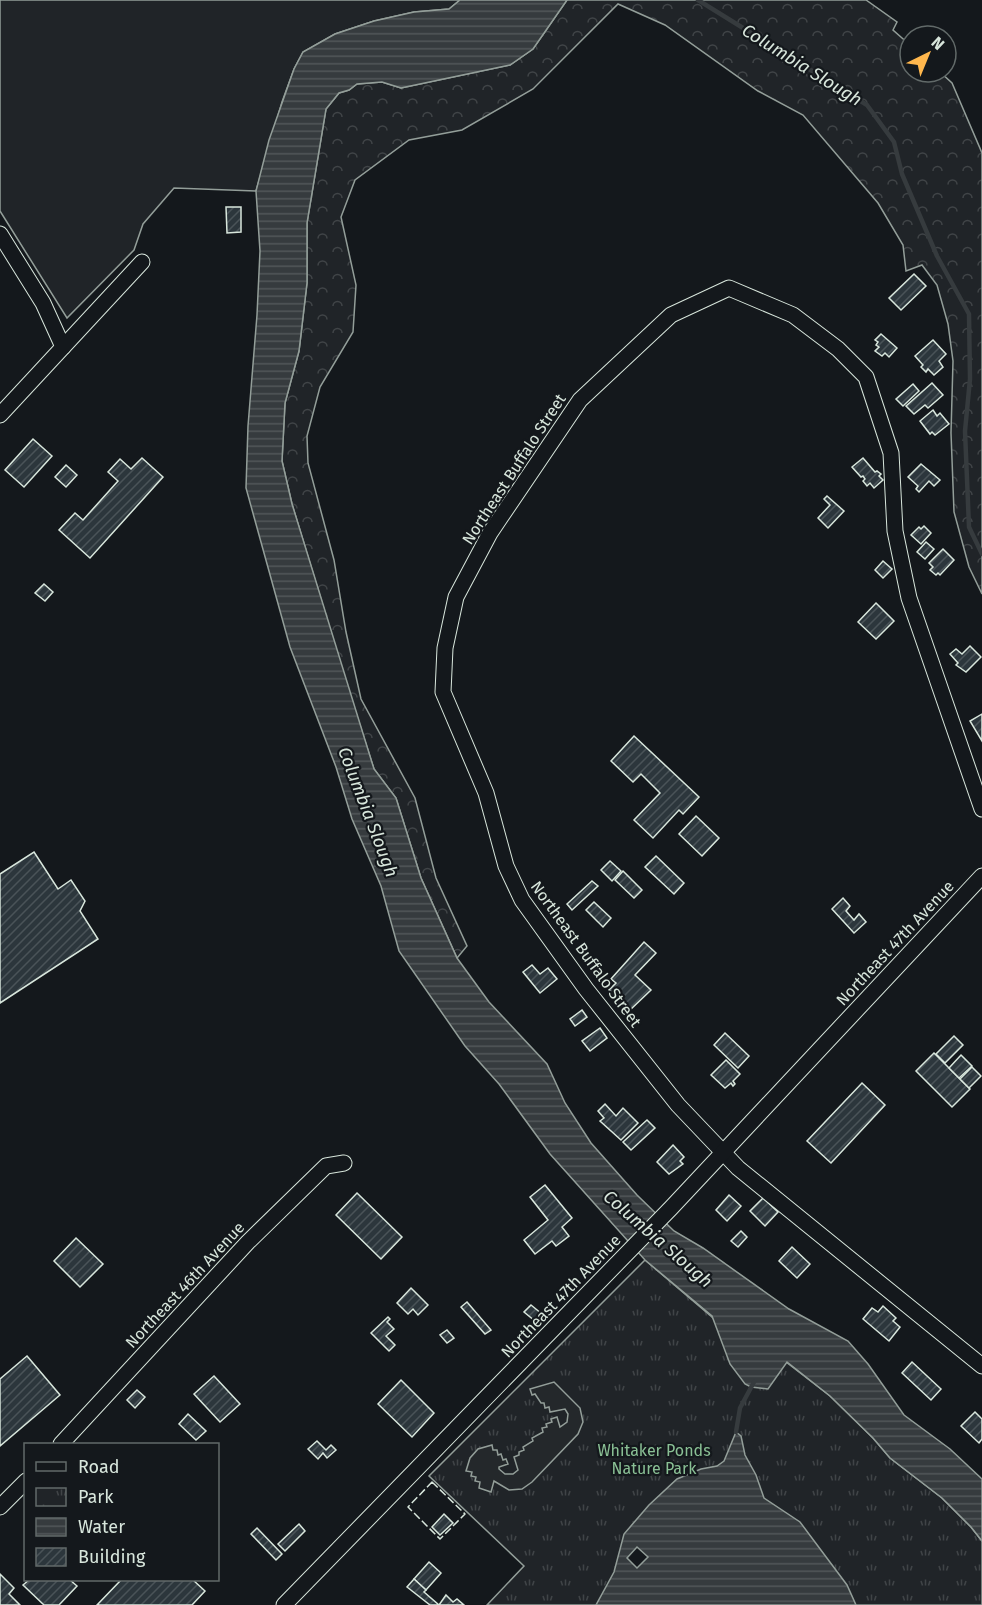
<svg xmlns="http://www.w3.org/2000/svg" width="982" height="1605" viewBox="0 0 982 1605" font-family="'Fira Sans',sans-serif">
<defs>
<pattern id="forest-crowns" width="20" height="18" patternUnits="userSpaceOnUse" patternTransform="scale(1.5)"><rect width="20" height="18" fill="#202428"/><path d="M2 6a3 3 0 1 1 6 0M12 15a3 3 0 1 1 6 0" fill="none" stroke="#404447"/></pattern>
<pattern id="park-tufts" width="24" height="20" patternUnits="userSpaceOnUse" patternTransform="scale(1.5)"><rect width="24" height="20" fill="#202428"/><path d="M3 7l-1-3M5 7V3M7 7l1-3M15 17l-1-3M17 17v-4M19 17l1-3" fill="none" stroke="#404447"/></pattern>
<pattern id="water-rules" width="6" height="5" patternUnits="userSpaceOnUse" patternTransform="scale(1.5)"><rect width="6" height="5" fill="#363b3e"/><path d="M0 2.5h6" fill="none" stroke="#525759"/></pattern>
<pattern id="building-hatch" width="6" height="6" patternUnits="userSpaceOnUse" patternTransform="scale(1.5)"><rect width="6" height="6" fill="#2c363c"/><path d="M-1 1l2-2M0 6l6-6M5 7l2-2" fill="none" stroke="#4a5358"/></pattern>
</defs>
<rect width="100%" height="100%" fill="#14181c"/>
<polygon fill="#202428" stroke="#939e99" stroke-width="1.5" points="0,0 460,0 449,9 414,12 374,21 335,34 303,52 294,69 282,102 256,191 174,188 143,224 134,250 67,318 0,211"/>
<polygon fill="url(#forest-crowns)" stroke="#939e99" stroke-width="1.5" points="567,0 866,0 897,22 893,30 910,45 910,72 940,72 952,83 982,153 982,594 969,567 954,512 951,433 953,361 948,324 937,285 922,265 906,271 903,245 878,203 803,115 758,91 665,25 618,4 533,89 462,130 409,140 355,180 341,217 356,285 353,332 320,387 307,436 308,463 334,560 346,632 361,699 415,798 436,878 467,946 457,958 421,878 396,798 374,769 347,685 292,504 282,461 285,403 299,351 307,283 307,223 326,109 339,93 349,90 357,84 382,82 401,88 510,65 533,49"/>
<polygon fill="url(#park-tufts)" stroke="#939e99" stroke-width="1.5" points="645,1260 738,1339 786,1362 830,1396 873,1438 890,1458 942,1498 971,1527 982,1541 982,1605 487,1605 524,1566 429,1476"/>
<polygon fill="#24282b" stroke="#939e99" stroke-width="1.5" points="554,1382 580,1408 583,1422 578,1434 532,1482 522,1489 509,1490 494,1481 491,1492 479,1488 480,1482 475,1481 476,1477 471,1476 472,1472 466,1471 470,1458 478,1449 492,1445 493,1450 497,1450 498,1455 501,1454 503,1460 506,1459 508,1464 499,1467 499,1469 505,1474 513,1474 518,1470 514,1457 519,1455 519,1452 524,1450 523,1447 533,1441 532,1438 543,1432 542,1428 547,1427 546,1424 552,1422 551,1419 557,1417 560,1427 567,1422 568,1414 565,1409 550,1412 549,1407 545,1408 544,1403 541,1403 535,1394 532,1395 530,1389"/>
<g fill="url(#water-rules)" stroke="#939e99" stroke-width="1.5">
<polygon points="460,0 567,0 533,49 510,65 401,88 382,82 357,84 349,90 339,93 326,109 307,223 307,283 299,351 285,403 282,461 292,504 374,769 396,798 421,878 457,958 489,1002 547,1064 565,1103 591,1143 637,1195 674,1231 703,1248 789,1309 848,1341 868,1364 904,1415 950,1449 982,1479 982,1541 971,1527 942,1498 890,1458 873,1438 830,1396 787,1362 768,1389 751,1387 745,1384 730,1364 712,1316 645,1260 550,1154 499,1084 465,1046 399,951 381,886 352,819 336,767 290,647 246,488 248,426 257,315 260,251 256,191 269,140 294,69 303,52 335,34 374,21 414,12 449,9"/>
<polygon points="736,1432 741,1436 745,1455 756,1475 764,1498 800,1522 847,1585 856,1605 596,1605 614,1572 624,1534 649,1505 677,1479 701,1469 717,1466 724,1461"/>
</g>
<polygon fill="#14181c" stroke="#939e99" stroke-width="1.5" points="637,1547 648,1557 637,1568 627,1558"/>
<g fill="none" stroke-linecap="round" stroke-linejoin="round">
<g stroke="#363b3e" stroke-width="4.5">
<polyline points="698,0 867,105 894,142 902,174 937,256 969,314 970,379 965,431 969,527 982,554"/>
<polyline points="736,1432 740,1408 754,1382"/>
</g>
</g>
<g fill="url(#building-hatch)" stroke="#d8e6dc" stroke-width="1.5">
<polygon points="226,207 241,207 241,232 227,233"/>
<polygon points="914,274 926,286 901,310 889,298"/>
<polygon points="881,334 897,348 889,357 885,353 882,356 875,351 879,347 876,345 878,342 875,340"/>
<polygon points="933,340 946,354 939,361 943,367 934,375 928,369 926,372 921,367 923,365 915,356"/>
<polygon points="932,383 943,395 928,408 925,405 914,414 906,406"/>
<polygon points="913,384 919,391 903,406 896,399"/>
<polygon points="933,410 937,416 940,413 949,424 935,435 932,432 930,434 920,421"/>
<polygon points="33,439 52,456 24,487 5,470"/>
<polygon points="142,458 163,477 90,558 59,530 75,513 83,520 118,481 108,472 120,459 131,469"/>
<polygon points="863,458 875,472 877,471 881,474 879,476 883,480 874,488 870,483 867,486 863,481 865,479 863,476 861,477 852,467"/>
<polygon points="921,464 940,480 934,486 929,481 919,492 916,489 918,486 908,477"/>
<polygon points="66,465 77,475 66,487 55,477"/>
<polygon points="827,496 844,511 828,528 818,518 830,505 824,499"/>
<polygon points="924,526 931,533 921,544 911,535 919,527 921,529"/>
<polygon points="926,542 934,549 925,559 917,552"/>
<polygon points="943,549 954,560 940,575 938,573 936,575 930,570 933,567 929,563"/>
<polygon points="883,561 892,569 883,578 875,570"/>
<polygon points="44,584 53,592 45,601 35,593"/>
<polygon points="876,603 894,621 876,639 858,622"/>
<polygon points="970,646 981,657 966,672 956,665 958,663 950,654 956,649 962,654"/>
<polygon points="982,714 982,741 970,721"/>
<polygon points="634,736 699,797 683,814 679,810 653,838 634,820 660,793 641,774 633,782 611,761"/>
<polygon points="696,816 719,838 702,856 679,834"/>
<polygon points="34,852 58,889 71,880 85,901 80,911 98,939 0,1003 0,874"/>
<polygon points="656,856 684,883 674,894 645,867"/>
<polygon points="610,861 621,871 612,881 601,870"/>
<polygon points="623,871 642,890 634,898 615,880"/>
<polygon points="592,881 598,886 572,910 567,904"/>
<polygon points="843,898 850,906 846,911 854,920 859,914 866,922 854,933 832,909"/>
<polygon points="594,902 611,918 603,927 586,910"/>
<polygon points="644,942 656,953 635,975 651,990 630,1010 609,990 616,983 611,979"/>
<polygon points="532,965 540,974 548,968 557,979 540,993 523,972"/>
<polygon points="582,1010 587,1017 575,1026 570,1019"/>
<polygon points="600,1028 607,1038 590,1051 582,1041"/>
<polygon points="725,1033 749,1056 738,1068 714,1045"/>
<polygon points="954,1036 963,1045 945,1063 936,1054"/>
<polygon points="934,1053 970,1089 952,1107 916,1071"/>
<polygon points="961,1055 972,1066 959,1078 949,1068"/>
<polygon points="726,1060 740,1074 733,1081 735,1084 733,1086 731,1083 725,1088 711,1075"/>
<polygon points="972,1067 981,1076 969,1088 960,1079"/>
<polygon points="862,1083 885,1105 831,1163 807,1141"/>
<polygon points="605,1104 616,1116 623,1108 638,1123 621,1140 600,1121 604,1118 598,1111"/>
<polygon points="647,1120 655,1128 631,1150 623,1142"/>
<polygon points="673,1145 684,1157 680,1161 683,1164 669,1174 657,1162"/>
<polygon points="545,1185 572,1218 562,1227 569,1236 556,1246 552,1241 535,1254 524,1240 548,1220 530,1197"/>
<polygon points="357,1193 402,1237 381,1259 336,1215"/>
<polygon points="729,1195 741,1206 727,1221 716,1210"/>
<polygon points="763,1198 778,1212 765,1226 750,1211"/>
<polygon points="741,1231 747,1237 738,1247 731,1241"/>
<polygon points="76,1238 103,1264 80,1287 54,1261"/>
<polygon points="792,1247 810,1264 797,1278 779,1261"/>
<polygon points="411,1288 428,1305 418,1315 413,1309 408,1314 397,1303"/>
<polygon points="467,1302 491,1330 485,1334 461,1307"/>
<polygon points="531,1305 542,1314 535,1321 524,1312"/>
<polygon points="883,1306 896,1318 893,1321 900,1327 889,1341 863,1319 872,1308 878,1312"/>
<polygon points="388,1317 390,1319 387,1322 394,1329 386,1336 395,1345 389,1351 371,1333"/>
<polygon points="447,1330 454,1338 447,1343 440,1335"/>
<polygon points="27,1356 60,1395 0,1446 0,1379"/>
<polygon points="912,1362 941,1389 931,1400 902,1373"/>
<polygon points="214,1376 240,1404 220,1422 194,1394"/>
<polygon points="401,1380 434,1413 412,1437 378,1404"/>
<polygon points="137,1390 145,1397 135,1408 127,1400"/>
<polygon points="975,1412 982,1419 982,1439 979,1443 961,1426"/>
<polygon points="188,1414 206,1431 196,1440 179,1424"/>
<polygon points="317,1441 326,1450 331,1445 336,1450 327,1458 323,1453 318,1459 308,1449"/>
<polygon points="444,1514 453,1523 440,1535 432,1527"/>
<polygon points="299,1524 305,1531 285,1551 278,1544"/>
<polygon points="257,1528 282,1554 276,1560 251,1534"/>
<polygon points="429,1562 441,1573 426,1590 414,1579"/>
<polygon points="0,1574 14,1588 9,1594 20,1605 0,1605"/>
<polygon points="414,1579 426,1590 424,1592 439,1605 430,1605 407,1587"/>
<polygon points="29,1580 70,1580 77,1586 59,1605 44,1605 23,1585"/>
<polygon points="121,1580 193,1580 205,1591 192,1605 97,1605"/>
<polygon points="446,1595 453,1602 457,1599 464,1605 439,1605"/>
</g>
<g fill="none" stroke-linecap="round" stroke-linejoin="round">
<defs>
<g id="minor">
<polyline points="0,234 43,303 63,347"/>
<polyline points="0,415 142,262"/>
<polyline points="982,809 909,598 895,531 891,453 866,377 838,349 793,315 729,288 671,315 580,400 490,533 456,597 445,648 443,692 486,793 506,866 522,900 586,989 678,1105 738,1168 982,1366"/>
<polyline points="61,1444 248,1242 326,1166 344,1163"/>
<polyline points="0,1507 26,1481"/>
<polyline points="284,1605 671,1208 982,876"/>
</g>
</defs>
<use href="#minor" stroke="#d8e6dc" stroke-width="17"/>
<use href="#minor" stroke="#14181c" stroke-width="15"/>
<polygon stroke="#d8e6dc" stroke-width="1.5" stroke-dasharray="8 3" stroke-linecap="butt" points="432,1482 465,1514 440,1539 408,1507"/>
</g>
<g text-anchor="middle" dominant-baseline="central" stroke-width="4.5" stroke-linejoin="round" paint-order="stroke">
<g font-size="16" fill="#d8e6dc" stroke="#14181c">
<text transform="translate(514 469) rotate(-57)">Northeast Buffalo Street</text>
<text transform="translate(895 943) rotate(-47)">Northeast 47th Avenue</text>
<text transform="translate(586 954) rotate(54)">Northeast Buffalo Street</text>
<text transform="translate(185 1285) rotate(-47)">Northeast 46th Avenue</text>
<text transform="translate(561 1296) rotate(-46)">Northeast 47th Avenue</text>
</g>
<g font-size="16" fill="#8ac095" stroke="#14181c">
<text x="654" y="1450">Whitaker Ponds<tspan x="654" dy="18">Nature Park</tspan></text>
</g>
<g font-size="18" font-style="italic" fill="#d8e6dc" stroke="#14181c">
<text transform="translate(802 65) rotate(32)">Columbia Slough</text>
<text transform="translate(368 812) rotate(69)">Columbia Slough</text>
<text transform="translate(658 1239) rotate(41)">Columbia Slough</text>
</g>
</g>
<rect x="24" y="1443" width="195" height="138" fill="#14181c" stroke="#626a69" stroke-width="1.5"/>
<rect x="36" y="1462" width="30" height="9" fill="#14181c" stroke="#626a69" stroke-width="1.5"/>
<text x="78" y="1473" font-size="18" fill="#d8e6dc">Road</text>
<rect x="36" y="1488" width="30" height="18" fill="url(#park-tufts)" stroke="#626a69" stroke-width="1.5"/>
<text x="78" y="1503" font-size="18" fill="#d8e6dc">Park</text>
<rect x="36" y="1518" width="30" height="18" fill="url(#water-rules)" stroke="#626a69" stroke-width="1.5"/>
<text x="78" y="1533" font-size="18" fill="#d8e6dc">Water</text>
<rect x="36" y="1548" width="30" height="18" fill="url(#building-hatch)" stroke="#626a69" stroke-width="1.5"/>
<text x="78" y="1563" font-size="18" fill="#d8e6dc">Building</text>
<g transform="translate(928 54) rotate(43)"><circle r="28" fill="#14181c" stroke="#626a69" stroke-width="1.5"/>
<path d="M0-4.5L10 22L0 15L-10 22Z" fill="#ffb74d"/>
<text y="-9" font-size="16" font-weight="bold" text-anchor="middle" fill="#d8e6dc">N</text>
</g>
</svg>
